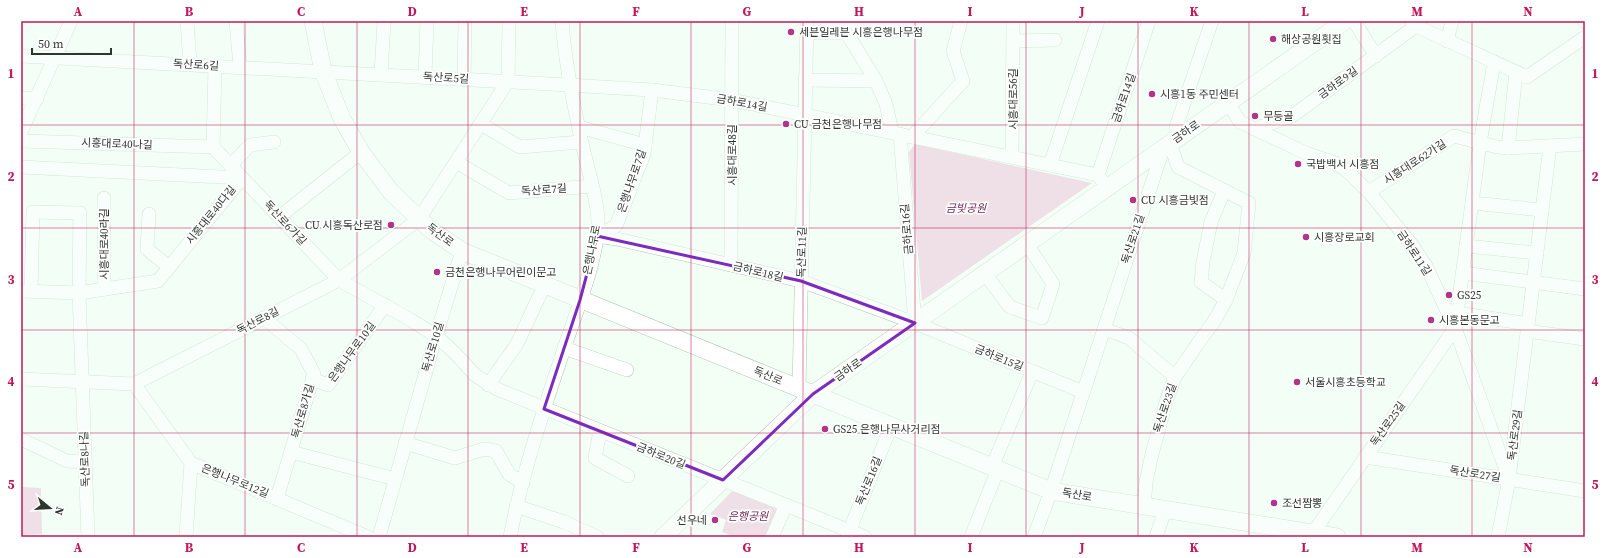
<svg xmlns="http://www.w3.org/2000/svg" width="1606" height="558" viewBox="0 0 1606 558" font-family="'Source Serif 4','Noto Sans KR',serif">
<rect width="100%" height="100%" fill="#f3fff5"/>
<g fill="#eabad6">
<polygon points="915,144 1092,183 922,301 909,152"/>
<polygon points="21,487 41,488 42,534 21,535"/>
<polygon points="740,490 778,506 777,513 768,537 735,537 722,532 726,520 710,514 731,492"/>
</g>
<g fill="none" stroke-linecap="round" stroke-linejoin="round">
<defs>
<g id="minor">
<polyline points="187,21 190,64"/>
<polyline points="236,21 240,67"/>
<polyline points="1354,21 1376,56"/>
<polyline points="1412,21 1416,26 1527,77 1585,37"/>
<polyline points="1584,21 1585,22"/>
<polyline points="807,33 844,33 848,35 876,81 886,104 892,132"/>
<polyline points="1013,41 1055,40"/>
<polyline points="1447,41 1452,21"/>
<polyline points="21,56 569,85 652,90 732,100 1098,175 1107,188"/>
<polyline points="215,66 213,147 339,280 411,320 436,336 456,354 475,375 497,389 865,537"/>
<polyline points="381,74 384,21"/>
<polyline points="425,77 427,21"/>
<polyline points="464,79 465,21"/>
<polyline points="805,80 876,81"/>
<polyline points="21,98 37,99"/>
<polyline points="1228,103 1240,122 1308,154 1335,163 1346,170 1369,192 1412,245 1426,266 1455,328 1509,479"/>
<polyline points="481,124 520,147 581,142"/>
<polyline points="579,127 645,145"/>
<polyline points="1176,127 1212,21"/>
<polyline points="1254,129 1292,116 1416,26"/>
<polyline points="21,132 71,21"/>
<polyline points="900,134 915,323"/>
<polyline points="912,137 963,81 953,51 961,21"/>
<polyline points="21,141 213,147"/>
<polyline points="1508,148 1516,72"/>
<polyline points="1012,157 1013,21"/>
<polyline points="456,162 509,193 592,186"/>
<polyline points="231,165 250,145 274,142"/>
<polyline points="1050,165 1098,21"/>
<polyline points="21,167 242,178"/>
<polyline points="1098,175 1149,21"/>
<polyline points="1224,191 1211,222 1203,262 1201,282 1226,300"/>
<polyline points="1369,192 1454,136 1497,147 1508,148 1585,144"/>
<polyline points="1472,203 1542,210"/>
<polyline points="149,214 147,249 169,267"/>
<polyline points="279,217 361,152"/>
<polyline points="597,236 617,239 801,281 915,323 1083,392"/>
<polyline points="597,236 616,226 644,154 652,90"/>
<polyline points="1466,246 1537,253"/>
<polyline points="731,265 732,21"/>
<polyline points="1463,273 1585,289"/>
<polyline points="985,274 1010,307 1042,318 1053,284 1027,244"/>
<polyline points="104,289 104,198"/>
<polyline points="21,291 79,293 158,281 242,178"/>
<polyline points="31,291 33,212 80,213 79,293 88,537"/>
<polyline points="1457,313 1528,324"/>
<polyline points="264,318 301,349 314,374 277,498"/>
<polyline points="1104,329 1129,338 1175,377"/>
<polyline points="1527,331 1585,339"/>
<polyline points="564,348 627,370"/>
<polyline points="21,379 134,384 339,280 419,219 508,81 509,21"/>
<polyline points="312,379 328,385 385,305"/>
<polyline points="134,384 191,463 368,537"/>
<polyline points="488,385 517,344 544,286"/>
<polyline points="799,388 807,21"/>
<polyline points="600,431 595,458 628,476"/>
<polyline points="21,439 67,461 85,462"/>
<polyline points="405,443 455,458 484,449 496,451 509,474 523,483"/>
<polyline points="291,452 395,479"/>
<polyline points="1365,457 1585,491"/>
<polyline points="992,467 1032,372"/>
<polyline points="516,506 564,522 597,537"/>
<polyline points="1144,507 1146,482 1152,454 1167,399 1175,377 1203,336 1213,323 1226,300 1244,253 1249,203 1178,167 1170,143"/>
<polyline points="1313,533 1455,328 1480,143 1494,62"/>
<polyline points="186,537 191,463"/>
<polyline points="379,537 436,336 462,251"/>
<path d="M510,537C523,469 546,403 568,337C579,305 598,256 598,223C598,199 587,167 582,143C573,103 565,62 562,21"/>
<polyline points="772,537 786,505"/>
<polyline points="847,537 891,426"/>
<polyline points="971,537 998,469"/>
<polyline points="1034,537 1051,491 1163,149"/>
<polyline points="1156,537 1165,510"/>
<polyline points="1498,537 1509,479 1550,146"/>
</g>
<g id="major">
<polyline points="313,21 323,71 342,119 361,152 391,192 431,230 462,251 1051,491 1337,537"/>
<polyline points="663,537 813,394 1345,21"/>
</g>
</defs>
<use href="#minor" stroke="#acc8b0" stroke-width="14"/>
<use href="#major" stroke="#acc8b0" stroke-width="18"/>
<use href="#minor" stroke="#fff" stroke-width="13"/>
<use href="#major" stroke="#fff" stroke-width="17"/>
</g>
<path d="M0 0H1606V558H0ZM597,236L801,281L915,323L813,394L723,480L544,409L580,300Z" fill="#f3fff5" fill-opacity=".55" fill-rule="evenodd"/>
<path fill="none" stroke="#7b2cbf" stroke-width="3" stroke-linejoin="round" d="M597,236L801,281L915,323L813,394L723,480L544,409L580,300Z"/>
<path fill="none" stroke="#c2185b" stroke-width="1" stroke-opacity="0.55" d="M134,21V537M245,21V537M357,21V537M468,21V537M580,21V537M691,21V537M803,21V537M915,21V537M1026,21V537M1138,21V537M1249,21V537M1361,21V537M1472,21V537M21,125H1585M21,228H1585M21,330H1585M21,433H1585"/>
<g fill="#af3588" stroke="#fff" stroke-width="1.5">
<circle cx="791" cy="32" r="4"/>
<circle cx="1273" cy="39" r="4"/>
<circle cx="1152" cy="94" r="4"/>
<circle cx="1255" cy="116" r="4"/>
<circle cx="786" cy="124" r="4"/>
<circle cx="1298" cy="164" r="4"/>
<circle cx="1133" cy="200" r="4"/>
<circle cx="391" cy="225" r="4"/>
<circle cx="1306" cy="237" r="4"/>
<circle cx="437" cy="272" r="4"/>
<circle cx="1449" cy="295" r="4"/>
<circle cx="1431" cy="320" r="4"/>
<circle cx="1297" cy="382" r="4"/>
<circle cx="825" cy="429" r="4"/>
<circle cx="1274" cy="503" r="4"/>
<circle cx="715" cy="520" r="4"/>
</g>
<g text-anchor="middle" dominant-baseline="central" stroke-width="3.5" stroke-linejoin="round" paint-order="stroke">
<g font-size="11" fill="#2c372d" stroke="#fff" text-anchor="start">
<text x="799" y="32">세븐일레븐 시흥은행나무점</text>
<text x="1281" y="39">해상공원횟집</text>
<text x="1160" y="94">시흥1동 주민센터</text>
<text x="1263" y="116">무등골</text>
<text x="794" y="124">CU 금천은행나무점</text>
<text x="1306" y="164">국밥백서 시흥점</text>
<text x="1141" y="200">CU 시흥금빛점</text>
<text x="383" y="225" text-anchor="end">CU 시흥독산로점</text>
<text x="1314" y="237">시흥장로교회</text>
<text x="445" y="272">금천은행나무어린이문고</text>
<text x="1457" y="295">GS25</text>
<text x="1439" y="320">시흥본동문고</text>
<text x="1305" y="382">서울시흥초등학교</text>
<text x="833" y="429">GS25 은행나무사거리점</text>
<text x="1282" y="503">조선짬뽕</text>
<text x="707" y="520" text-anchor="end">선우네</text>
</g>
<g font-size="11" fill="#2c372d" stroke="#fff">
<text transform="translate(196 65) rotate(3)">독산로6길</text>
<text transform="translate(446 78) rotate(3)">독산로5길</text>
<text transform="translate(1338 83) rotate(-36)">금하로9길</text>
<text transform="translate(1124 98) rotate(-71)">금하로14길</text>
<text transform="translate(1013 99) rotate(-90)">시흥대로56길</text>
<text transform="translate(742 103) rotate(10)">금하로14길</text>
<text transform="translate(1186 132) rotate(-35)">금하로</text>
<text transform="translate(117 144) rotate(2)">시흥대로40나길</text>
<text transform="translate(732 155) rotate(-90)">시흥대로48길</text>
<text transform="translate(1415 162) rotate(-33)">시흥대로62가길</text>
<text transform="translate(632 181) rotate(-71)">은행나무로7길</text>
<text transform="translate(544 190) rotate(-4)">독산로7길</text>
<text transform="translate(211 215) rotate(-51)">시흥대로40다길</text>
<text transform="translate(285 223) rotate(47)">독산로6가길</text>
<text transform="translate(907 229) rotate(-95)">금하로16길</text>
<text transform="translate(440 235) rotate(37)">독산로</text>
<text transform="translate(1133 239) rotate(-72)">독산로21길</text>
<text transform="translate(104 244) rotate(-90)">시흥대로40라길</text>
<text transform="translate(592 250) rotate(-79)">은행나무로</text>
<text transform="translate(802 252) rotate(-89)">독산로11길</text>
<text transform="translate(1414 253) rotate(56)">금하로11길</text>
<text transform="translate(758 272) rotate(13)">금하로18길</text>
<text transform="translate(258 321) rotate(-27)">독산로8길</text>
<text transform="translate(433 347) rotate(-74)">독산로10길</text>
<text transform="translate(352 352) rotate(-54)">은행나무로10길</text>
<text transform="translate(999 358) rotate(22)">금하로15길</text>
<text transform="translate(848 370) rotate(-35)">금하로</text>
<text transform="translate(768 376) rotate(22)">독산로</text>
<text transform="translate(1165 408) rotate(-72)">독산로23길</text>
<text transform="translate(303 411) rotate(-74)">독산로8가길</text>
<text transform="translate(1388 424) rotate(-55)">독산로25길</text>
<text transform="translate(1515 435) rotate(-83)">독산로29길</text>
<text transform="translate(661 456) rotate(22)">금하로20길</text>
<text transform="translate(85 459) rotate(-92)">독산로8나길</text>
<text transform="translate(1475 474) rotate(9)">독산로27길</text>
<text transform="translate(235 481) rotate(22)">은행나무로12길</text>
<text transform="translate(869 481) rotate(-68)">독산로16길</text>
<text transform="translate(1077 495) rotate(10)">독산로</text>
</g>
<g font-size="11" font-style="italic" fill="#722758" stroke="#fff">
<text x="966" y="208">금빛공원</text>
<text x="748" y="516">은행공원</text>
</g>
</g>
<rect width="1606" height="558" fill="none" stroke="#ffffff" stroke-width="44"/>
<g transform="translate(50 508) rotate(108)" stroke="#ffffff" stroke-width="3" paint-order="stroke">
<path d="M0-3L7 15L0 10L-7 15Z" fill="#2c372d"/>
<text y="-6" font-size="11" font-weight="bold" text-anchor="middle" fill="#2c372d">N</text>
</g>
<path d="M32 48v6h79v-6" fill="none" stroke="#2c372d" stroke-width="2"/>
<text x="38" y="48" font-size="12" fill="#2c372d" stroke="#ffffff" stroke-width="3" paint-order="stroke">50 m</text>
<rect x="22" y="22" width="1562" height="514" fill="none" stroke="#c2185b" stroke-width="1.5"/>
<g font-size="13" text-anchor="middle" font-weight="bold" fill="#c2185b">
<text x="78" y="16">A</text>
<text x="189" y="16">B</text>
<text x="301" y="16">C</text>
<text x="412" y="16">D</text>
<text x="524" y="16">E</text>
<text x="636" y="16">F</text>
<text x="747" y="16">G</text>
<text x="859" y="16">H</text>
<text x="970" y="16">I</text>
<text x="1082" y="16">J</text>
<text x="1194" y="16">K</text>
<text x="1305" y="16">L</text>
<text x="1417" y="16">M</text>
<text x="1528" y="16">N</text>
<text x="11" y="78">1</text>
<text x="1595" y="78">1</text>
<text x="11" y="181">2</text>
<text x="1595" y="181">2</text>
<text x="11" y="284">3</text>
<text x="1595" y="284">3</text>
<text x="11" y="386">4</text>
<text x="1595" y="386">4</text>
<text x="11" y="489">5</text>
<text x="1595" y="489">5</text>
<text x="78" y="552">A</text>
<text x="189" y="552">B</text>
<text x="301" y="552">C</text>
<text x="412" y="552">D</text>
<text x="524" y="552">E</text>
<text x="636" y="552">F</text>
<text x="747" y="552">G</text>
<text x="859" y="552">H</text>
<text x="970" y="552">I</text>
<text x="1082" y="552">J</text>
<text x="1194" y="552">K</text>
<text x="1305" y="552">L</text>
<text x="1417" y="552">M</text>
<text x="1528" y="552">N</text>
</g>
</svg>
